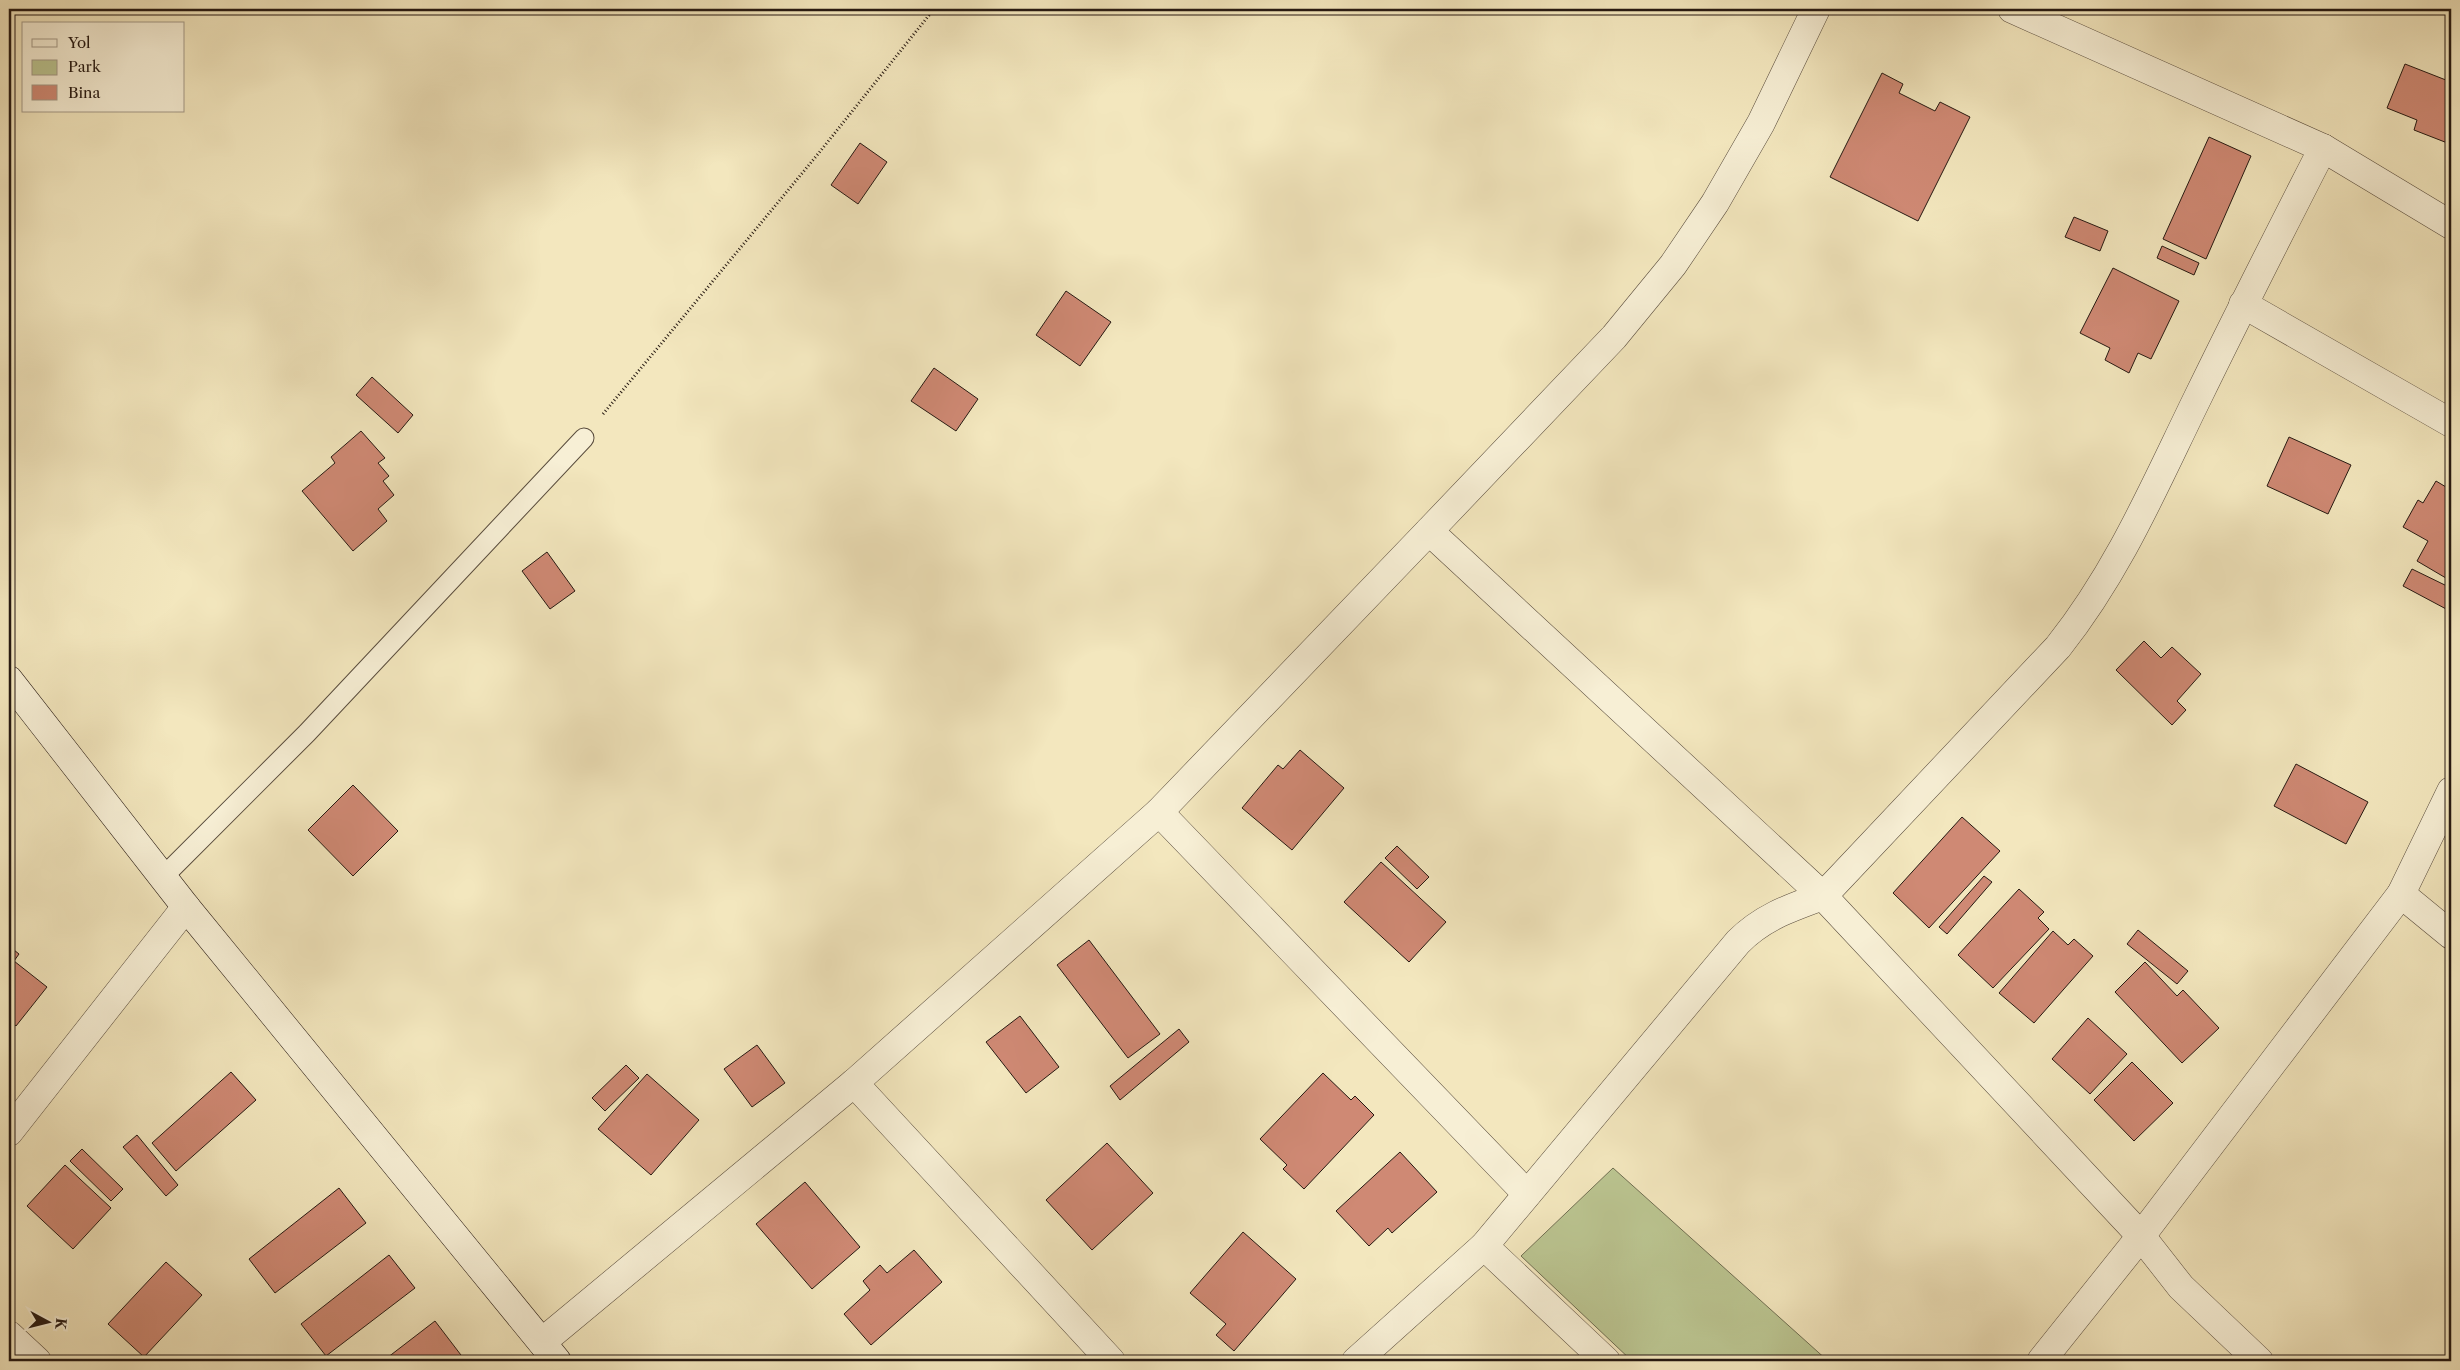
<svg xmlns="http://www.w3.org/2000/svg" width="2460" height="1370" viewBox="0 0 2460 1370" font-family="'Libre Caslon Text',serif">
<rect width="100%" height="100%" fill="#f3e7be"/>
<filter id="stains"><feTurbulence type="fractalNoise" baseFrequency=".004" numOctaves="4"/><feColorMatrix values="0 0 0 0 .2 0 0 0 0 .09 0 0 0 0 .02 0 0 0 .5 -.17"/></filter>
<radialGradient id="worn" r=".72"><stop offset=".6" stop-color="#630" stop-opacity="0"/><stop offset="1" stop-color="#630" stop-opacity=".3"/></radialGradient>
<polygon fill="#bbc591" stroke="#706f52" points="1613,1168 1828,1361 1829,1361 1632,1361 1521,1256"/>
<g fill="#cf8974" stroke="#261912">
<polygon points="2405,64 2451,82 2451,153 2447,152 2450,144 2414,130 2417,120 2387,108"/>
<polygon points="1882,73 1903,84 1899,93 1935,111 1940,102 1970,117 1918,221 1830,177"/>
<polygon points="2209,137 2251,156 2206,259 2163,239"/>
<polygon points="860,143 887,162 858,204 831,185"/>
<polygon points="2074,217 2108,231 2100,251 2065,237"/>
<polygon points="2162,246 2199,263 2194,275 2157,258"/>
<polygon points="2113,268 2179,301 2151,359 2138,353 2129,373 2105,360 2110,348 2080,333"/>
<polygon points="1066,291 1111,322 1080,366 1036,335"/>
<polygon points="934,368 978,399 956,431 911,401"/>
<polygon points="372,377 413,415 398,433 356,395"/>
<polygon points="361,431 385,458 378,463 389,476 383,481 394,495 378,509 387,521 353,551 302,491 335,463 331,457"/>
<polygon points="2289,437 2351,465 2328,514 2267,486"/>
<polygon points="2436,481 2451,490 2451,581 2417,561 2428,541 2403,527 2418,500 2423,503"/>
<polygon points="547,552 575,591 550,609 522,571"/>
<polygon points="2412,569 2451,588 2451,603 2448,610 2403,586"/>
<polygon points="2144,641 2161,658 2172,647 2201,674 2177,701 2186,710 2172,725 2116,670"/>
<polygon points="1300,750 1344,788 1292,850 1242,808 1278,765 1283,769"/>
<polygon points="2296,764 2368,802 2346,844 2274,806"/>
<polygon points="353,785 398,831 353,876 308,830"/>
<polygon points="1962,817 2000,851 1929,928 1893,893"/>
<polygon points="1397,846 1429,877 1417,889 1385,858"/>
<polygon points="1381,862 1446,922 1409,962 1344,902"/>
<polygon points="1984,876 1992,882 1947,934 1939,927"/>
<polygon points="2019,889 2044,912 2038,918 2049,929 1993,988 1958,955"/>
<polygon points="2138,930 2188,971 2177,984 2127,944"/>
<polygon points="2053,931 2068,945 2074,939 2093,956 2034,1023 1999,993"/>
<polygon points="1089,940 1160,1034 1128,1058 1057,965"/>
<polygon points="9,946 19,954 14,961 47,987 16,1026 9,1020"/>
<polygon points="2145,962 2177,996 2183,990 2219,1028 2182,1063 2115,992"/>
<polygon points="1020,1016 1059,1067 1026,1093 986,1042"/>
<polygon points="2088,1018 2127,1054 2090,1094 2052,1059"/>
<polygon points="1179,1029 1189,1042 1120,1100 1110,1086"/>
<polygon points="757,1045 785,1083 752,1107 724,1069"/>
<polygon points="2132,1062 2173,1103 2134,1141 2094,1100"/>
<polygon points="626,1065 639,1078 605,1111 592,1098"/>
<polygon points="231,1072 256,1100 176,1171 152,1143"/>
<polygon points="1323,1073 1351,1100 1355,1096 1374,1115 1304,1189 1283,1169 1287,1165 1260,1139"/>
<polygon points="647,1074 699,1120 651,1175 598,1129"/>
<polygon points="137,1135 178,1185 166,1196 123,1147"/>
<polygon points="1107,1143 1153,1193 1092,1250 1046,1200"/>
<polygon points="82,1149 123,1189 111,1201 70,1161"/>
<polygon points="1400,1152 1437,1192 1392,1233 1388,1228 1369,1246 1336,1211"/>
<polygon points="65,1165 111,1208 73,1249 27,1206"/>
<polygon points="805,1182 860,1247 812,1289 756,1224"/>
<polygon points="339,1188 366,1223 275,1293 249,1259"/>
<polygon points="1243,1232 1296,1279 1234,1351 1216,1335 1226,1324 1190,1293"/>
<polygon points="914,1250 942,1282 871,1345 844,1314 870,1290 863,1281 880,1265 887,1273"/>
<polygon points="389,1255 415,1288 326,1356 301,1324"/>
<polygon points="166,1262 202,1295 144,1357 108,1324"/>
<polygon points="435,1321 464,1359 461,1361 383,1361"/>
</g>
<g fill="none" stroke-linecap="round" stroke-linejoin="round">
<defs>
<polyline id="lane" points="163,877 307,733 584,438"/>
<g id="street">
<polyline points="2012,9 2323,148 2451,225"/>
<polyline points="2243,304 2451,423"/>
<polyline points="1429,531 1823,896 2141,1236 2181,1287 2259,1361"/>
<polyline points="1159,812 1527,1194"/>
<polyline points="2401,894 2451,935"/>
<polyline points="854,1083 1111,1361"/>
<polyline points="9,1132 186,907"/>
<polyline points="1484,1246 1606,1361"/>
<polyline points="9,1335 37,1361"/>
<polyline points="542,1342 854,1083 1159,812 1429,531 1614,337 1673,265 1715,203 1761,123 1816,9"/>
<path d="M1356,1361L1484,1246L1738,942C1763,917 1790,908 1823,896L2058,647C2119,570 2154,487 2197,399C2238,315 2280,232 2323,148"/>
<polyline points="2041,1361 2141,1236 2401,894 2451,791"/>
</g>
<polyline id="secondary" points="9,680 186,907 557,1361"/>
</defs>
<use href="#lane" stroke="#594c3d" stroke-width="21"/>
<use href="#street" stroke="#594c3d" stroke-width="29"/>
<use href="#secondary" stroke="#261912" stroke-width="29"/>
<polyline stroke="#261912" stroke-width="3" stroke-dasharray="1 2.5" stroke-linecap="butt" points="603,414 818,154 934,9"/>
<use href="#lane" stroke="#f7efd5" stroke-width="19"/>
<use href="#street" stroke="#f7efd5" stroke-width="28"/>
<use href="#secondary" stroke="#f7efd5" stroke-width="28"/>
</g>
<rect width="2460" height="1370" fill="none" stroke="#f3e7be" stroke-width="30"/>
<rect x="10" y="10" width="2440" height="1350" fill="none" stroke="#261912" stroke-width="2.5"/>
<rect x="15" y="15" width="2430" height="1340" fill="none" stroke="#261912"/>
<rect x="22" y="22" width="162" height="90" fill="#f7efd5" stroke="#a39987"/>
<rect x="32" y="39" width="25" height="8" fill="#f7efd5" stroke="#a39987"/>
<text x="68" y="48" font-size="15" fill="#261912">Yol</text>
<rect x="32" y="60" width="25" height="15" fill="#bbc591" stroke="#a39987"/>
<text x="68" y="72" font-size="15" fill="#261912">Park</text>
<rect x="32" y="85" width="25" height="15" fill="#cf8974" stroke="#a39987"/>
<text x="68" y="98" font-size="15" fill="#261912">Bina</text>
<g transform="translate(48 1322) rotate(97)" stroke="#f7efd5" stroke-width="4" paint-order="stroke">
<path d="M0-4L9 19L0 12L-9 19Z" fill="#261912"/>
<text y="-8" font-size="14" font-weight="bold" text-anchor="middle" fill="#261912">K</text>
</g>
<rect width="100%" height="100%" filter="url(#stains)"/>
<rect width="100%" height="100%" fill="url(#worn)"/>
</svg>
